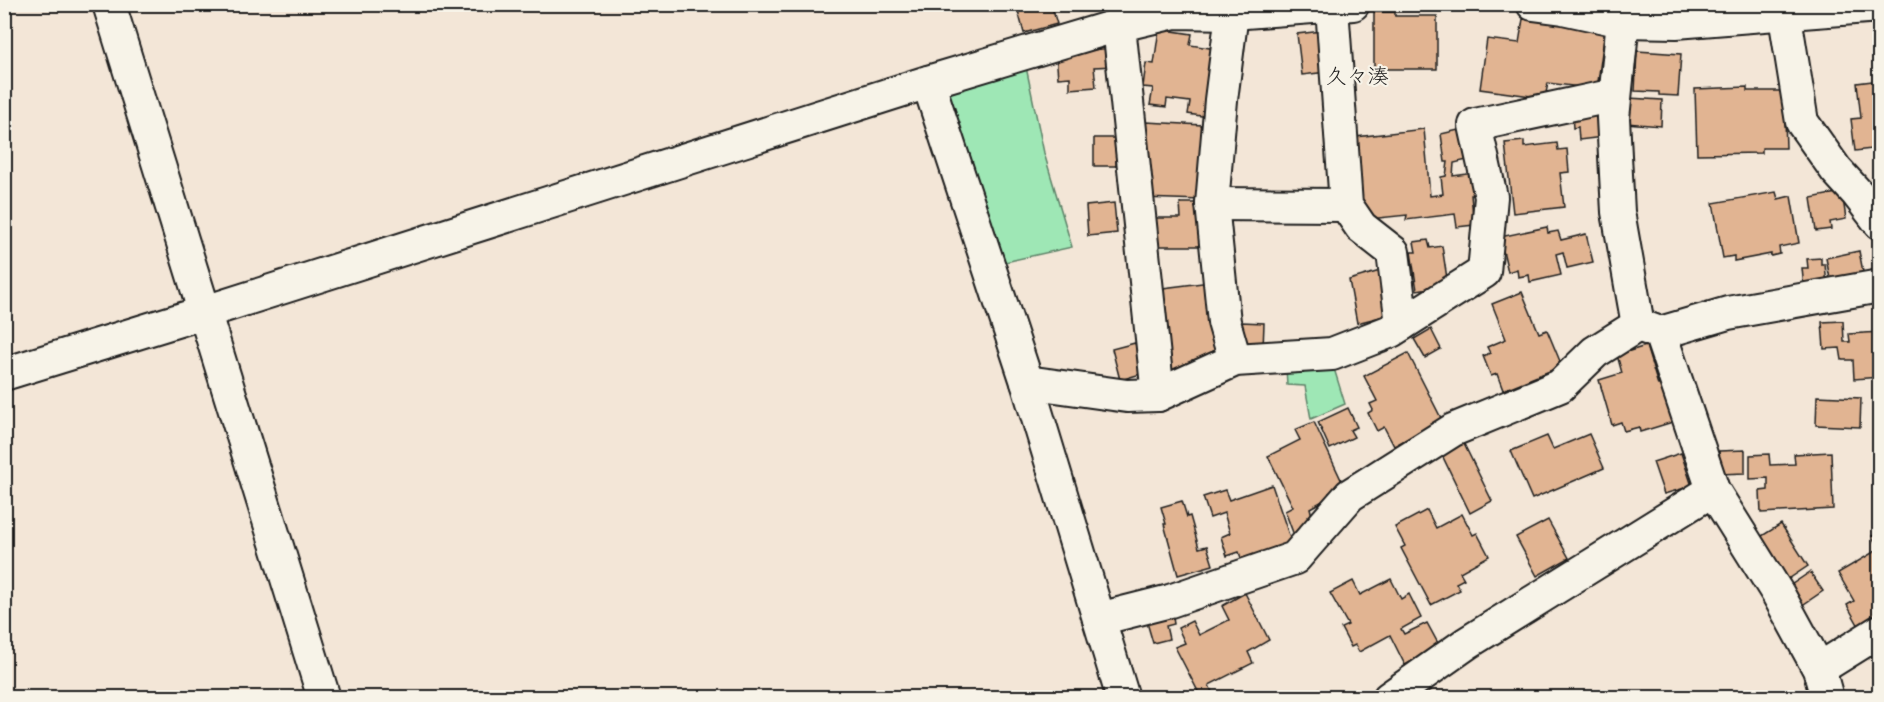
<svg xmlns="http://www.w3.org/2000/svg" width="1884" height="702" viewBox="0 0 1884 702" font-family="Mynerve,'Klee One',sans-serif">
<rect width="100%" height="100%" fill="#f3e6d7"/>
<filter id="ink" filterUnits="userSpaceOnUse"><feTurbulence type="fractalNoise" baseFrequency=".0167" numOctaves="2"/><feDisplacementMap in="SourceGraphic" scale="12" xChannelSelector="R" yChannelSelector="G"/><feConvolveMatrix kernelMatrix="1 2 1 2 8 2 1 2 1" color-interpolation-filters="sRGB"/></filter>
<g filter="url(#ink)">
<g fill="#9ee7b5" stroke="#5d8268" stroke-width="1.5">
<polygon points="1025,62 1044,153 1072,247 1005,262 949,93"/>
<polygon points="1332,362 1345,404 1311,419 1305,386 1287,385 1286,367"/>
</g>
<g fill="#e1b492" stroke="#1c1c1c" stroke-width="1.5">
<polygon points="1026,4 1051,4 1057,24 1024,33 1017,7"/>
<polygon points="1374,12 1395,12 1395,16 1437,16 1437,69 1374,69"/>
<polygon points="1523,19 1605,30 1597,89 1548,83 1545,98 1480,89 1487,39 1519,43"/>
<polygon points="1159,29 1192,34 1190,45 1216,49 1208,117 1188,114 1190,102 1167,99 1166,107 1150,105 1153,88 1143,87 1146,63 1154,64"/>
<polygon points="1322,31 1327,72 1302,75 1297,34"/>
<polygon points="1112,48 1114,66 1094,67 1096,87 1070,89 1070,77 1058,78 1056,53"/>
<polygon points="1637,51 1681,54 1678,96 1659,95 1659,92 1635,91"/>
<polygon points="1880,80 1880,148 1855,151 1851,119 1861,118 1857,83"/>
<polygon points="1747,87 1747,91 1784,91 1786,148 1762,148 1762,153 1697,154 1695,89"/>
<polygon points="1628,98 1662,100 1661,126 1626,123"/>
<polygon points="1601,112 1603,137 1579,140 1578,127 1573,128 1572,115"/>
<polygon points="1145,122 1203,125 1202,200 1142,198"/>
<polygon points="1424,129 1430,196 1443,194 1441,177 1446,176 1448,162 1445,162 1441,134 1463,129 1467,160 1454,163 1453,176 1474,173 1476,195 1471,195 1474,225 1457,227 1455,214 1406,220 1407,215 1369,219 1352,181 1361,180 1356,137"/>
<polygon points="1094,138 1123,138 1123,160 1116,160 1116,166 1094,166"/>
<polygon points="1524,141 1524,147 1557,143 1558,150 1567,149 1569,172 1560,173 1564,207 1513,213 1505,143"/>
<polygon points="1776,192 1778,199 1791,196 1799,243 1779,247 1780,254 1771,256 1771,254 1734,261 1734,256 1723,258 1713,203"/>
<polygon points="1842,192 1846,219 1830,222 1831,229 1816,231 1811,198"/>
<polygon points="1114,203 1117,233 1088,236 1086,206"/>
<polygon points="1180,203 1201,203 1200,246 1150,246 1150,218 1181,218"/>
<polygon points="1547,227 1548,233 1558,231 1561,240 1586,234 1593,262 1567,268 1563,252 1556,254 1561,275 1530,282 1529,275 1518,277 1517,269 1508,272 1500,237"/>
<polygon points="1428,240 1430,248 1442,246 1448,285 1417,290 1411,252 1416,252 1414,242"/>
<polygon points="1859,251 1864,277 1831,284 1826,258"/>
<polygon points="1821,258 1821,264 1825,264 1827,286 1804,288 1802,268 1808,268 1807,259"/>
<polygon points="1380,271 1388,315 1357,323 1349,280"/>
<polygon points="1210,282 1219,357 1192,360 1193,370 1164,374 1155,289"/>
<polygon points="1522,292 1539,333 1547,330 1562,366 1503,390 1497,374 1491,376 1483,356 1490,353 1487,347 1506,339 1492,304"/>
<polygon points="1843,321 1844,342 1850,342 1849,334 1880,332 1880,377 1854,379 1853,360 1842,360 1840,348 1824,349 1822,322"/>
<polygon points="1241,322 1264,323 1263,349 1241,350"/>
<polygon points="1431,329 1441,349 1425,358 1414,339"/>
<polygon points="1135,343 1144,373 1120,380 1112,349"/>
<polygon points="1646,346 1658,385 1664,383 1676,421 1640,432 1639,427 1624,431 1621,422 1612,425 1599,380 1622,373 1617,355"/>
<polygon points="1408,353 1442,420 1394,446 1384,427 1377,431 1368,413 1373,410 1370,404 1377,401 1364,376"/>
<polygon points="1817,396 1861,398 1860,427 1816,425"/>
<polygon points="1348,408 1357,427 1350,430 1354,437 1330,449 1318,422"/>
<polygon points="1314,422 1344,486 1329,493 1330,497 1310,508 1313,520 1295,538 1285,511 1293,507 1268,456 1300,440 1295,430"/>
<polygon points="1589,434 1604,468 1532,499 1511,451 1547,436 1553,449"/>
<polygon points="1463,442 1492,501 1470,513 1441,453"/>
<polygon points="1745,450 1745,473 1719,474 1719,451"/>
<polygon points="1831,452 1833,509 1761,513 1760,491 1768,490 1768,478 1750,479 1750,455 1769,454 1770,465 1795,464 1794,454"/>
<polygon points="1681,453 1692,486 1664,494 1653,462"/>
<polygon points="1272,485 1292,544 1242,561 1239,552 1227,556 1221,537 1230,533 1224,513 1210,518 1203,497 1225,490 1229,500"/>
<polygon points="1182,501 1187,517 1190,516 1199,548 1207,546 1213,565 1178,575 1164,524 1166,524 1161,507"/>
<polygon points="1427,510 1436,528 1462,514 1473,535 1477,533 1489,556 1460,572 1464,579 1456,583 1460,590 1431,605 1401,548 1405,546 1395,527"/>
<polygon points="1548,520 1569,558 1537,576 1516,537"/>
<polygon points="1781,524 1808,566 1784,582 1757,539"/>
<polygon points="1880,532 1880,617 1860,628 1847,605 1854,601 1838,573 1879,549 1872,536"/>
<polygon points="1810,572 1823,591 1798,608 1785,589"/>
<polygon points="1391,579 1401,599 1409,594 1421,618 1401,629 1404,634 1427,623 1440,647 1405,665 1390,635 1359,652 1355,645 1351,647 1341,628 1348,625 1330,593 1353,581 1360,595"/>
<polygon points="1245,593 1269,640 1248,652 1253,663 1209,685 1212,692 1201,697 1175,647 1185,643 1178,628 1192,621 1199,635 1229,620 1222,606"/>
<polygon points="1172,612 1174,624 1166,626 1169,639 1153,643 1146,619"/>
</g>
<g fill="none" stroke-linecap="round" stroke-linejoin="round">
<defs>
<g id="minor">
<polyline points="109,4 324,698"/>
<polyline points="1533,4 1563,8 1623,21 1676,22 1880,6"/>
<polyline points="1783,4 1802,122 1836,170 1857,193 1880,223"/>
<polyline points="1332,7 1346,205 1361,227 1393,252 1402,324"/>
<polyline points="1232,13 1221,100 1212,204 1224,322 1235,360"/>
<polyline points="1623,21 1613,118 1618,212 1638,325"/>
<polyline points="1119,26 1158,395"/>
<polyline points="928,82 1027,382 1123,698"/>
<polyline points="1212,204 1346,205"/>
<polyline points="1638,325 1660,333 1713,490 1778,594 1819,669 1827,698"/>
<polyline points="1660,333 1728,313 1880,286"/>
<polyline points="4,374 205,312 928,82 1112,27 1175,12 1232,13 1353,4"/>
<polyline points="1027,382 1127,396 1158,395 1235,360 1332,354 1391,331 1484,272 1491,197 1475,125 1615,95"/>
<polyline points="1099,619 1170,601 1295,558 1350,495 1453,430 1560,386 1595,352 1638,325"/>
<polyline points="1819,669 1880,631"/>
<polyline points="1389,698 1467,643 1713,490"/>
</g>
</defs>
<use href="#minor" stroke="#1c1c1c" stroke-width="36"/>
<use href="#minor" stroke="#f7f3e8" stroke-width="32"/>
</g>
</g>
<g text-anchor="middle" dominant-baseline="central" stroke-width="4.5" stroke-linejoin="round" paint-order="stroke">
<g font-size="21" fill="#1c1c1c" stroke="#f7f3e8">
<text x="1357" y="77">久々湊</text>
</g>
</g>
<rect width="1884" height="702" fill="none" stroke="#f7f3e8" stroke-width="24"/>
<rect x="12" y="12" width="1860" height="678" fill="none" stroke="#1c1c1c" stroke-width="2" filter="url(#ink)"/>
</svg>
